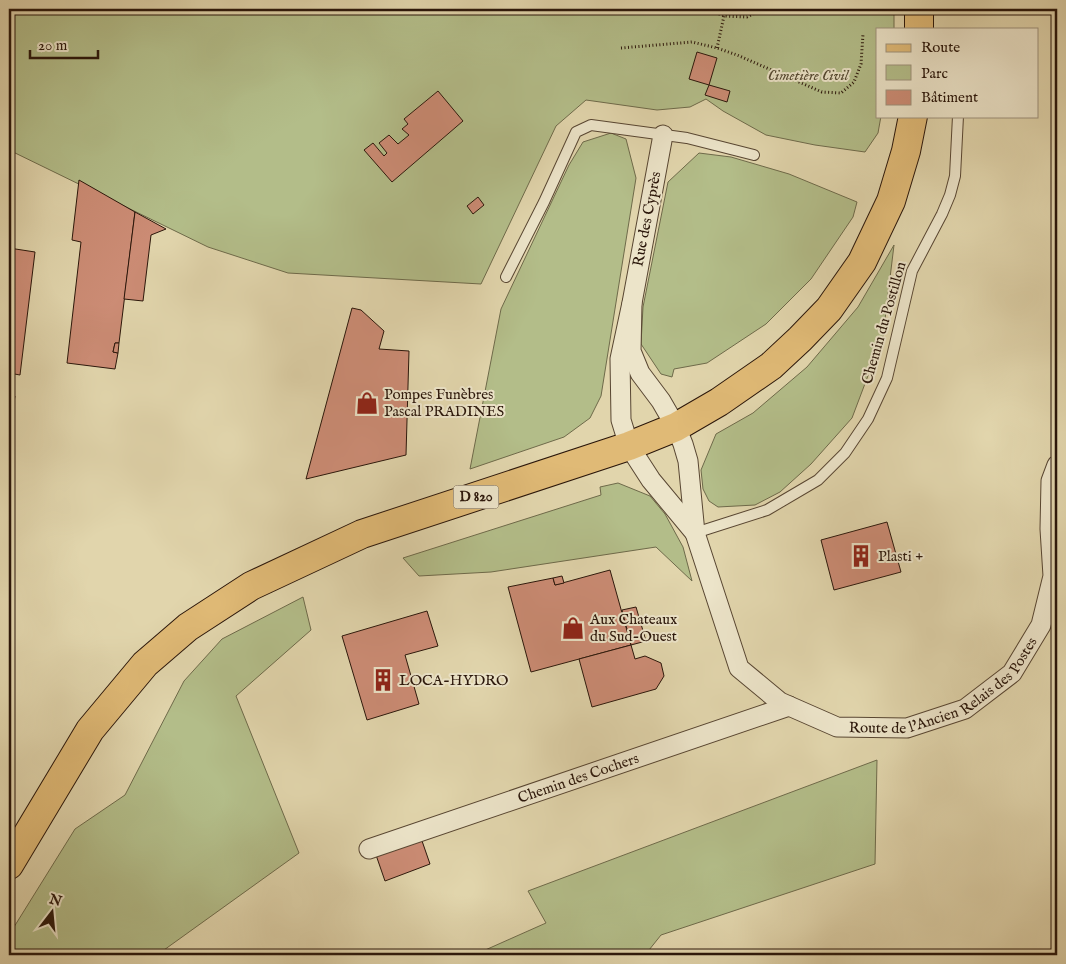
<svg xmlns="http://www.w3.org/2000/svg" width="1066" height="964" viewBox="0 0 1066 964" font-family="'IM FELL English',serif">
<rect width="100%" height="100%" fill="#e1d5ac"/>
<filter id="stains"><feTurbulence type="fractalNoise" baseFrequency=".004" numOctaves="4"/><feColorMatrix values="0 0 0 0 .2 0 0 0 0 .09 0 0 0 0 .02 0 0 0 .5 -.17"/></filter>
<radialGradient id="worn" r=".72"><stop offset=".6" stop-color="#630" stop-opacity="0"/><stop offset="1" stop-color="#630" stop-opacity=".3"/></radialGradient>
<g fill="#b3bd89" stroke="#6e6a4a">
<polygon points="9,9 894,9 894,29 877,29 877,116 881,116 878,133 865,152 815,145 766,135 723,111 706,99 690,107 657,110 586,100 556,126 481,284 288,273 208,247 9,150"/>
<polygon points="611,133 626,139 636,178 601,396 590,418 564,437 470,469 501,309 569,165 583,142"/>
<polygon points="699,153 731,157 789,174 857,202 853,217 811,279 766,324 707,363 674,369 672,377 661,374 641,344 643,307 668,182"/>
<polygon points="894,245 883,336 852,418 811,464 780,492 755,505 718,507 709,501 703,489 701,470 716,434 753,413 807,367 858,307"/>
<polygon points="618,483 650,496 665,514 683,547 692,581 656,547 491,572 419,576 403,558 601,495 600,487"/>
<polygon points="303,597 311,630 236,696 299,853 157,955 9,955 9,935 75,829 125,795 184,681 222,639"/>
<polygon points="877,760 875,864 661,935 645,955 474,955 546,923 528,891"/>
</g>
<g fill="#cc8c75" stroke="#2a160a">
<polygon points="697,52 717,58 709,85 689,79"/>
<polygon points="709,85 730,91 727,102 705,95"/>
<polygon points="438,91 463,121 392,182 364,150 373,143 384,156 387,153 379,143 389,135 398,144 409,135 402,129 408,124 404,119"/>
<polygon points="79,180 135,212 119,343 115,343 113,352 118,353 115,369 67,363 81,242 72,240"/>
<polygon points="478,197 484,205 473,214 467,206"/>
<polygon points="135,212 166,229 151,235 143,301 124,299"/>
<polygon points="9,248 35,252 20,375 9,373"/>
<polygon points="352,308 361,310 384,331 379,349 409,351 406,455 306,479"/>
<polygon points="115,343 119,343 118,353 113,352"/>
<polygon points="9,395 15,396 12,414 9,413"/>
<polygon points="887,522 901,572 834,590 821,540"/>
<polygon points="610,570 631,645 531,672 508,587 553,578 555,585"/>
<polygon points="562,576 564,583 555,585 553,578"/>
<polygon points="636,607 646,641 631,645 622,610"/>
<polygon points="427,611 438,646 405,655 419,704 367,720 342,636"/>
<polygon points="631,645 635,659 645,656 661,663 664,676 656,689 592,707 579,659"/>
<polygon points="421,838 430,864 385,881 376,855"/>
</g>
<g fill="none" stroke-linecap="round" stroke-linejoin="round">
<defs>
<g id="service">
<polyline points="506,277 544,202 576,132 591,125 687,138 754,155"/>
<polyline points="695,533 767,510 818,480 845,453 868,419 887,378 912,271 942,214 950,195 955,176 958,116"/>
</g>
<g id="minor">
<polyline points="663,135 632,303 620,359 621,420 629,446 651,480 695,533"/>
<path id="s1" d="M632,303L631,351L640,373L661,401L676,427L683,444L688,461L695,533L739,668L780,702L837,727L907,728L965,709L1012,673L1041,625L1053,576L1050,529L1051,481L1057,465"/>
<path id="s2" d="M369,849L789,706"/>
</g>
<g id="primary">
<polyline points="919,9 919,29"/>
<polyline points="9,865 90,730 145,664 188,627 251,586 362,534 629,446 676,427 719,402 771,366 800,339 829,309 862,262 891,201 906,151 913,116"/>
</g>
</defs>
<use href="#service" stroke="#584632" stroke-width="12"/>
<use href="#minor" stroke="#584632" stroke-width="21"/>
<use href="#primary" stroke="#2a160a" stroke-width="30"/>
<g stroke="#2a160a" stroke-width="3" stroke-dasharray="1 2.5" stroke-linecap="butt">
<polyline points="706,9 724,16 747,17 763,9"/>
<polyline points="621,48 692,42 717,48 737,55 822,92 841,93 854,82 861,64 863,34"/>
<polyline points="717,48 724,16"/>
</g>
<use href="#service" stroke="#ece4c9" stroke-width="10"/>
<use href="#minor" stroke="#ece4c9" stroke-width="19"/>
<use href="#primary" stroke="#e0ba76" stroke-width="28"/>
</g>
<defs>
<symbol id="shop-bare" viewBox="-9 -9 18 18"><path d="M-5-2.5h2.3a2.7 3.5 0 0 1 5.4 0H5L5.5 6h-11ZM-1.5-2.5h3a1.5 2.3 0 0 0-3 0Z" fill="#8f2418" stroke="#ece4c9" stroke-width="2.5" paint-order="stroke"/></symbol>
<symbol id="building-bare" viewBox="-9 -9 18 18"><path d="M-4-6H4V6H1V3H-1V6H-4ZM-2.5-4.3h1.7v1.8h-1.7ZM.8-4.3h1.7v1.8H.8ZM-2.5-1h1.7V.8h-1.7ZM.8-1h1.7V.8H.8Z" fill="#8f2418" stroke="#ece4c9" stroke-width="2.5" paint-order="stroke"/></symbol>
</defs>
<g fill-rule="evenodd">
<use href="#shop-bare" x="351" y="387" width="32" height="32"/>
<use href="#building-bare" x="845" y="540" width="32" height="32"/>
<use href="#shop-bare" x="557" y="612" width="32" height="32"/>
<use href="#building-bare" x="367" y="664" width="32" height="32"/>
</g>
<g text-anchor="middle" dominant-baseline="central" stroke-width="4" stroke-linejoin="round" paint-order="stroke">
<rect fill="#ece4c9" stroke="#645443" stroke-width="1" x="453.5" y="485.5" width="45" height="23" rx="4"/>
<g font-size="14" font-weight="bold" fill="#2a160a">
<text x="476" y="497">D 820</text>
</g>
<g font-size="15" font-style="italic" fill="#534830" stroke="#ece4c9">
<text x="808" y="75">Cimetière Civil</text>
</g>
<g font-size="15" fill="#2a160a" stroke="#ece4c9">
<text transform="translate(647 219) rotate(-79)">Rue des Cyprès</text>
<text transform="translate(884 323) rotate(-74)">Chemin du Postillon</text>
<text stroke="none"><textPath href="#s1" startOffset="624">Route de l'Ancien Relais des Postes</textPath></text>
<text stroke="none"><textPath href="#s2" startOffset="221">Chemin des Cochers</textPath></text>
</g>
<g font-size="15" fill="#2a160a" stroke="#ece4c9" text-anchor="start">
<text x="384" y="394">Pompes Funèbres<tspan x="384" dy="17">Pascal PRADINES</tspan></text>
<text x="878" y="556">Plasti +</text>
<text x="590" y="619">Aux Chateaux<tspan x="590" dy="17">du Sud-Ouest</tspan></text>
<text x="399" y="680">LOCA-HYDRO</text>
</g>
</g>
<rect width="1066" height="964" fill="none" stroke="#e1d5ac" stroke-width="30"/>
<rect x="10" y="10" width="1046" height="944" fill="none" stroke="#2a160a" stroke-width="2.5"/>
<rect x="15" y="15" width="1036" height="934" fill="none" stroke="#2a160a"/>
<rect x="876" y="28" width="162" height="90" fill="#ece4c9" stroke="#9e927d"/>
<rect x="886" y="44" width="25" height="8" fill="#e0ba76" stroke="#9e927d"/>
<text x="921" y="52" font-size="15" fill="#2a160a">Route</text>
<rect x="886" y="65" width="25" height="15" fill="#b3bd89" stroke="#9e927d"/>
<text x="921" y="78" font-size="15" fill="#2a160a">Parc</text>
<rect x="886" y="90" width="25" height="15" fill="#cc8c75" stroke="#9e927d"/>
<text x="921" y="102" font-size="15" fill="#2a160a">Bâtiment</text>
<g transform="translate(52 912) rotate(16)" stroke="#ece4c9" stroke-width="4" paint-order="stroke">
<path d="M0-4L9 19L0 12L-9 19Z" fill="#2a160a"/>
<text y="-8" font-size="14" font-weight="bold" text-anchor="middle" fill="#2a160a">N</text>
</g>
<path d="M30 50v8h68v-8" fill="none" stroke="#2a160a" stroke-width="2.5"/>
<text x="38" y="50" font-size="15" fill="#2a160a" stroke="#ece4c9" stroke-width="4" paint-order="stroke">20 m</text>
<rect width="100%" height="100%" filter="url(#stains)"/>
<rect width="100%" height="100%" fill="url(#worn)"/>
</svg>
